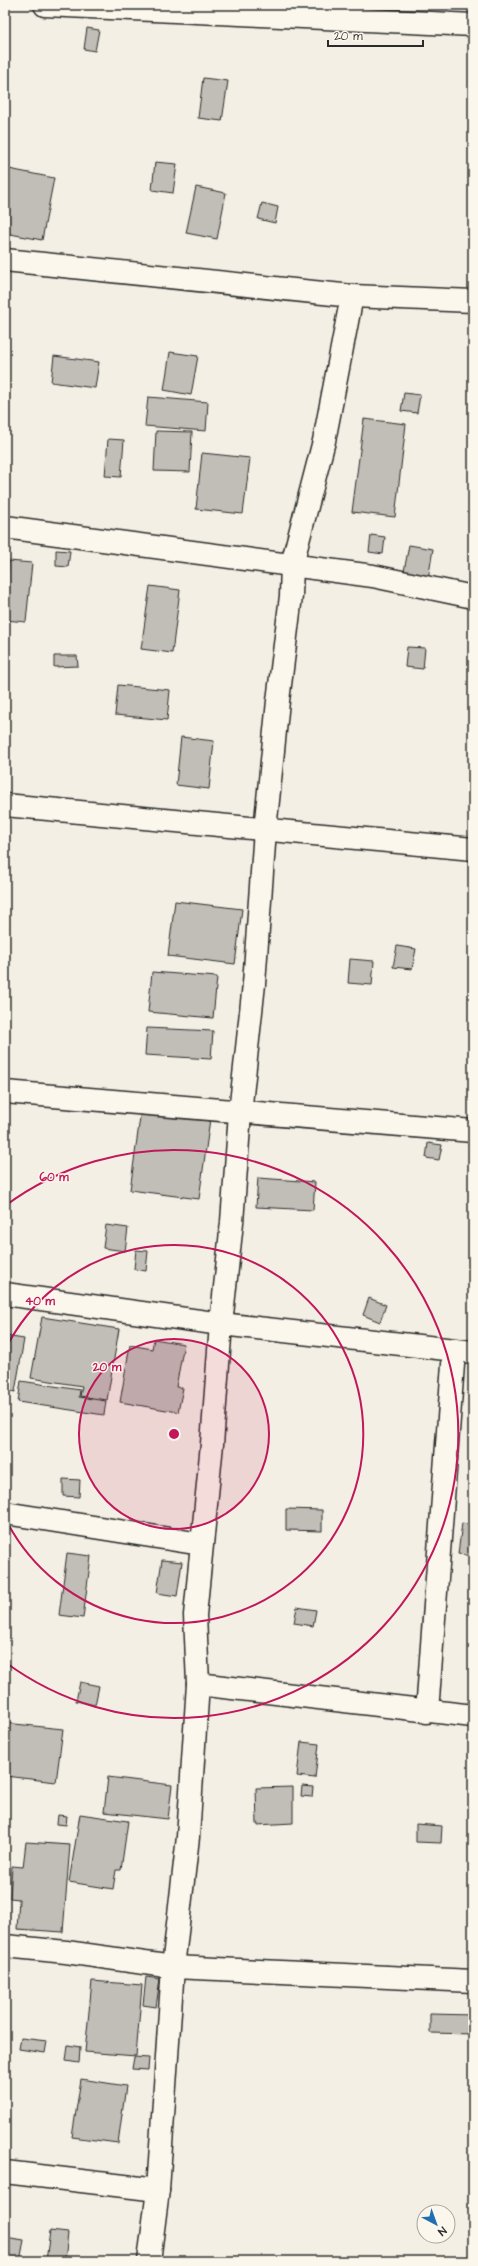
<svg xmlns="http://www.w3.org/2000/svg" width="478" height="2266" viewBox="0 0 478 2266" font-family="'Architects Daughter',sans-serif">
<rect width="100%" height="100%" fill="#f3efe4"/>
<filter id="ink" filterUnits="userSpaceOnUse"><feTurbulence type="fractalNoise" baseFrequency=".025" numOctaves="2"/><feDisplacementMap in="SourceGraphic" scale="8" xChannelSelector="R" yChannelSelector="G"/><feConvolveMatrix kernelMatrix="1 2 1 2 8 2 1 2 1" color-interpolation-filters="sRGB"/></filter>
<g filter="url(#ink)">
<g fill="#c0beb6" stroke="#2b2b2b">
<polygon points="87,28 99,30 95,51 84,49"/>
<polygon points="203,78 228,81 222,121 198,118"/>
<polygon points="155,162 177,164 173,193 152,190"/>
<polygon points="9,169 54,178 42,240 5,233 5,188"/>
<polygon points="196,187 226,193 217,239 186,233"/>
<polygon points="262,203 278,207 275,223 258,219"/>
<polygon points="170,352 198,356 191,395 164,390"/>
<polygon points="54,356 99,362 95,388 51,382"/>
<polygon points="404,393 420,395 417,413 401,411"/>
<polygon points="148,397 208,402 206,431 145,426"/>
<polygon points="364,419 406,424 395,517 352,512"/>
<polygon points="156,431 192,432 190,472 154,471"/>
<polygon points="108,439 124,440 121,477 105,476"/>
<polygon points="202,453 250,458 243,514 196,509"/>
<polygon points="371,535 385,537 383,554 369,552"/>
<polygon points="409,545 433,549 427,586 402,582"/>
<polygon points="56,550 70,551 68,567 56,566"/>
<polygon points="9,561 32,563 26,622 5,620 5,597"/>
<polygon points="150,586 180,590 172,653 141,649"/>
<polygon points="407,647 425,648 423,669 405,667"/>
<polygon points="54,656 77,656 78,666 54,667"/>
<polygon points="118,685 170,690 167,720 115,715"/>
<polygon points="181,737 214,741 209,789 176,785"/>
<polygon points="175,901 242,909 235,964 168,956"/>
<polygon points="397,946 416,949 412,969 393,967"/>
<polygon points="350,959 374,961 372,985 348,983"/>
<polygon points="152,972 217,977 213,1018 148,1012"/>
<polygon points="147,1028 213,1031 211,1059 145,1055"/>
<polygon points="141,1110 210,1119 199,1199 130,1190"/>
<polygon points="428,1143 442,1145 439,1160 426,1158"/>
<polygon points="258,1178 315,1182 313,1210 256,1207"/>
<polygon points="106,1225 128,1228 125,1251 103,1248"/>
<polygon points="136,1250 148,1251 146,1271 134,1269"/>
<polygon points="369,1298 386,1305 380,1322 363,1315"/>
<polygon points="42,1317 119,1329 107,1400 80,1396 82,1386 31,1378"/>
<polygon points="5,1336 24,1339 15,1392 5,1390"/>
<polygon points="154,1339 184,1344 176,1387 183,1388 178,1412 120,1402 130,1345 152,1349"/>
<polygon points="21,1381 80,1390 79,1397 106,1401 104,1415 18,1402"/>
<polygon points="63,1479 80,1480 79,1497 63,1496"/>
<polygon points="286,1509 322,1510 322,1531 286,1530"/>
<polygon points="462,1523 473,1525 473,1556 458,1554"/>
<polygon points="67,1553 91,1556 83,1618 59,1615"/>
<polygon points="162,1560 182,1562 177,1596 157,1593"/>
<polygon points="297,1607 316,1610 313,1626 294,1623"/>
<polygon points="80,1682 99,1686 95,1705 76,1701"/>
<polygon points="5,1723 63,1729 56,1782 5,1776"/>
<polygon points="301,1742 319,1744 315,1778 297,1776"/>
<polygon points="108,1777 172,1785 168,1819 104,1812"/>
<polygon points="302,1786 313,1787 312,1797 301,1796"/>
<polygon points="293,1787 293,1823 257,1825 256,1788"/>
<polygon points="80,1814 128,1821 121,1870 116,1870 113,1889 69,1882"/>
<polygon points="58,1815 67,1816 66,1825 57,1824"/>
<polygon points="416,1824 442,1826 441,1843 416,1842"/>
<polygon points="26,1842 70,1845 63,1932 17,1929 19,1899 10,1898 12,1866 23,1867"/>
<polygon points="146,1977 160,1979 156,2007 143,2005"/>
<polygon points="92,1981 142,1985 136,2056 85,2052"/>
<polygon points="430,2014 473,2015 473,2034 430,2033"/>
<polygon points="21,2038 47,2041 45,2053 19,2049"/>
<polygon points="68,2045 80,2047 79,2063 66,2061"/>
<polygon points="134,2057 149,2058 148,2070 132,2069"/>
<polygon points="81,2079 126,2086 118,2143 72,2137"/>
<polygon points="50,2231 68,2233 65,2261 46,2261"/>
<polygon points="5,2237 24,2240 20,2261 5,2261"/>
</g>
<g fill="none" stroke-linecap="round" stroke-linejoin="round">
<defs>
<g id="street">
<polyline points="45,5 473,25"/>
<polyline points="5,260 352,296 473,301"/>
<polyline points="5,527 373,576 473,597"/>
<polyline points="5,805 473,849"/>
<polyline points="5,1092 473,1131"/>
<polyline points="5,1294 221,1324 473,1352"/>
<polyline points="5,1513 201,1544"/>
<polyline points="198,1684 473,1716"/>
<polyline points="427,1712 454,1351"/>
<polyline points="5,1946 66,1952 173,1967 473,1981"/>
<polyline points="5,2172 158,2190"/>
<polyline points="149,2261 158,2190 173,1967 188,1837 198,1684 195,1615 212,1444 221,1324 232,1222 240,1113 254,984 265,830 278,701 291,596 292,564 324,441 352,296"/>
</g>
</defs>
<use href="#street" stroke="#2b2b2b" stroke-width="25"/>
<use href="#street" stroke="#fbf7ec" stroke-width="22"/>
</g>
</g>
<circle cx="174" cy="1434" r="95" fill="#c2185b" fill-opacity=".12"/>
<g fill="none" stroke="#c2185b" stroke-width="2">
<circle cx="174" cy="1434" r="95"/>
<path d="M6 1348A189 189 0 1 1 6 1520"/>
<path d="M5 1206A284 284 0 1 1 5 1662"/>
</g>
<circle cx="174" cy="1434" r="6" fill="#c2185b" stroke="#fbf7ec" stroke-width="2"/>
<g font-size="12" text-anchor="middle" font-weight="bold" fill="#c2185b" stroke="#fbf7ec" stroke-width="3" stroke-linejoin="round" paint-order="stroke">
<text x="54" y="1181">60 m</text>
<text x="40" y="1305">40 m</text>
<text x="107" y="1371">20 m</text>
</g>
<rect width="478" height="2266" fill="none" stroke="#fbf7ec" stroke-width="20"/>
<rect x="10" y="10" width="458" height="2246" fill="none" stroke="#2b2b2b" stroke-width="1.5" filter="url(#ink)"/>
<g transform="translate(436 2224) rotate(139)"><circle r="19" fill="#fbf7ec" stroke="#a8a59f"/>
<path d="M0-3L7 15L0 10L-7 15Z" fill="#1f6fb2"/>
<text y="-6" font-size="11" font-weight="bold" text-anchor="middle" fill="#2b2b2b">N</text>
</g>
<path d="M328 40v6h95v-6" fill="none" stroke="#2b2b2b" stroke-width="2"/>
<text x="334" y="40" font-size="12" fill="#2b2b2b" stroke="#fbf7ec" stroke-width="3" paint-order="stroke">20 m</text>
</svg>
